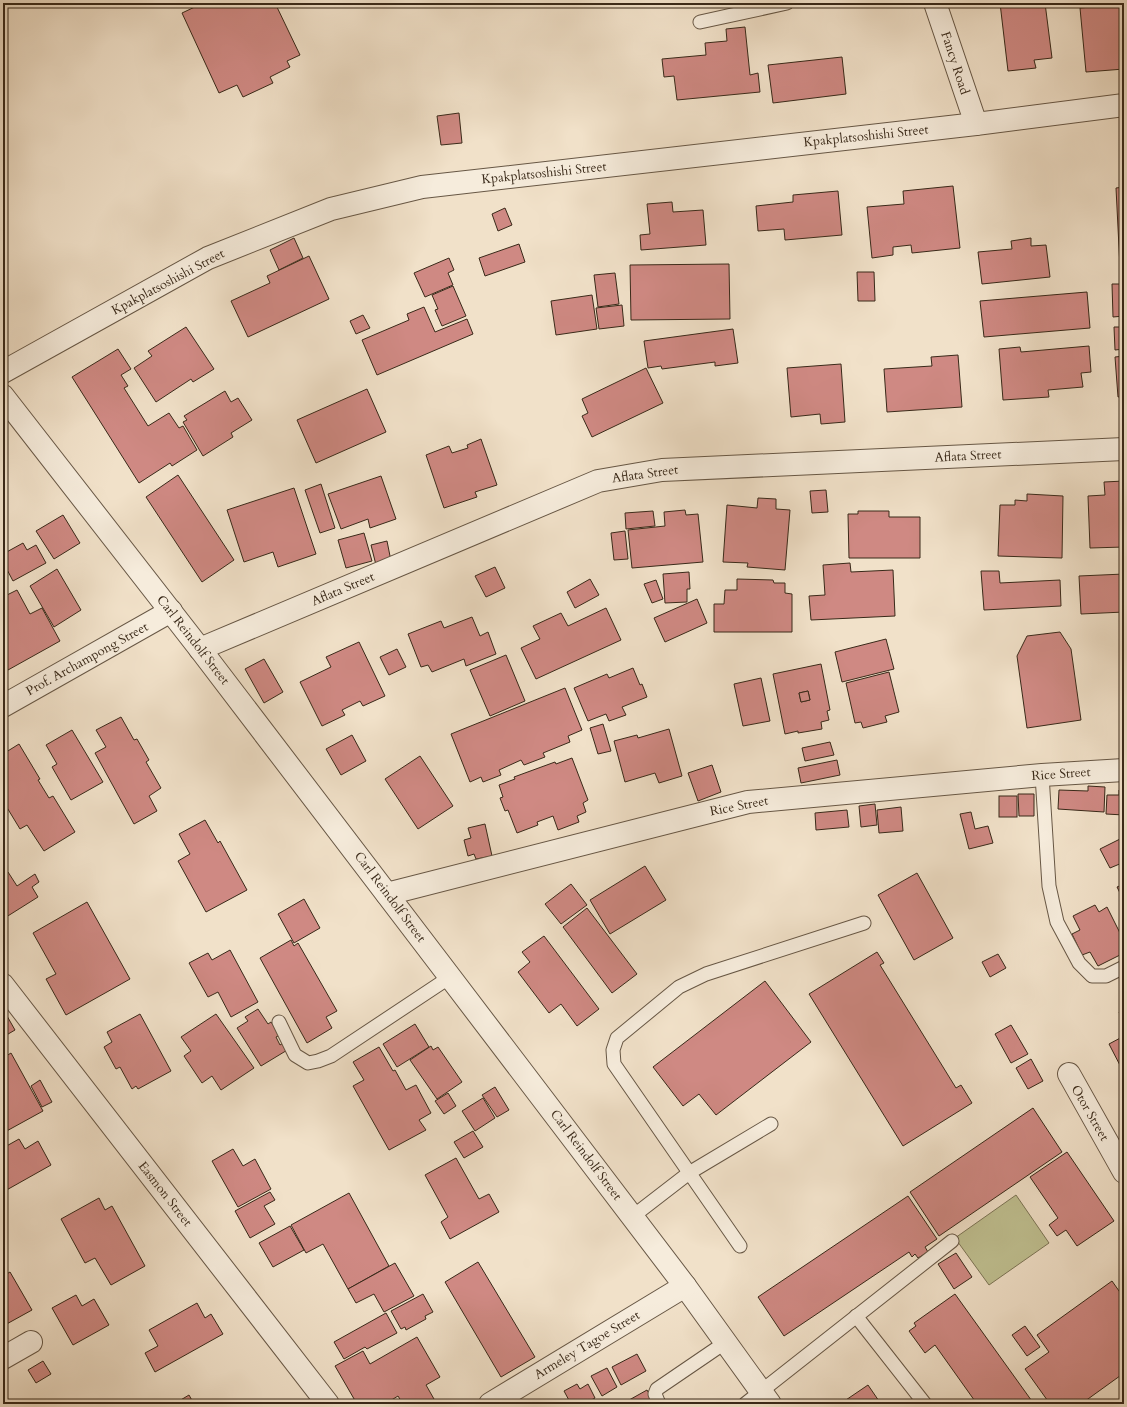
<svg xmlns="http://www.w3.org/2000/svg" width="1127" height="1407" viewBox="0 0 1127 1407" font-family="Cardo,serif">
<rect width="100%" height="100%" fill="#f1e1c9"/>
<filter id="stains"><feTurbulence type="fractalNoise" baseFrequency=".005" numOctaves="4"/><feColorMatrix values="0 0 0 0 .2 0 0 0 0 .09 0 0 0 0 .02 0 0 0 .5 -.17"/></filter>
<radialGradient id="worn" r=".72"><stop offset=".6" stop-color="#630" stop-opacity="0"/><stop offset="1" stop-color="#630" stop-opacity=".3"/></radialGradient>
<polygon fill="#c0c192" stroke="#7c7556" points="1016,1195 1049,1243 989,1285 955,1238"/>
<g fill="#cf8983" stroke="#392919" fill-rule="evenodd">
<polygon points="198,3 275,3 300,55 287,61 290,67 270,77 273,83 243,97 237,85 219,93 182,13 199,5"/>
<polygon points="1000,3 1045,3 1052,58 1034,60 1036,68 1008,71"/>
<polygon points="1124,4 1124,69 1086,72 1080,8"/>
<polygon points="745,27 750,75 758,73 760,92 677,100 674,76 664,77 662,59 706,55 705,43 727,41 726,29"/>
<polygon points="842,57 846,94 773,103 768,65"/>
<polygon points="459,113 462,143 441,145 437,116"/>
<polygon points="953,186 960,248 912,253 911,245 893,247 893,255 872,258 867,207 904,204 903,191"/>
<polygon points="1124,187 1124,267 1120,267 1116,188"/>
<polygon points="838,191 842,235 785,240 784,229 758,231 756,206 793,202 793,195"/>
<polygon points="672,202 673,212 703,210 706,245 641,250 640,235 650,234 647,204"/>
<polygon points="505,208 512,225 498,231 492,214"/>
<polygon points="294,238 303,258 279,270 270,250"/>
<polygon points="1031,238 1031,246 1046,245 1050,277 982,284 978,252 1012,249 1011,241"/>
<polygon points="519,244 525,262 485,276 479,258"/>
<polygon points="309,256 329,299 248,337 231,301 270,283 267,276"/>
<polygon points="449,258 454,270 448,273 453,285 425,297 414,273"/>
<polygon points="729,264 730,319 631,320 630,265"/>
<polygon points="857,272 874,272 875,301 858,301"/>
<polygon points="615,273 619,304 598,307 594,275"/>
<polygon points="1112,284 1124,284 1124,316 1113,317"/>
<polygon points="453,286 466,316 442,326 435,310 438,309 432,295"/>
<polygon points="1087,292 1090,328 984,337 980,301"/>
<polygon points="592,295 597,329 556,335 551,301"/>
<polygon points="622,305 624,326 599,329 596,308"/>
<polygon points="424,307 435,332 467,319 473,334 377,375 362,340 409,320 407,314"/>
<polygon points="363,315 370,328 356,334 350,321"/>
<polygon points="186,327 214,369 193,382 191,379 156,402 134,368 152,356 148,351"/>
<polygon points="1114,327 1124,327 1124,349 1115,350"/>
<polygon points="733,329 738,363 715,366 715,362 662,369 661,366 648,368 644,341"/>
<polygon points="1089,346 1091,372 1081,373 1083,387 1048,390 1049,397 1003,400 999,349 1020,347 1021,352"/>
<polygon points="118,349 131,369 121,375 128,386 124,388 148,426 169,413 179,428 183,426 197,450 172,466 170,463 139,483 72,377"/>
<polygon points="958,355 962,407 887,412 884,369 932,366 931,357"/>
<polygon points="1124,356 1124,396 1118,397 1115,357"/>
<polygon points="841,364 845,422 821,424 820,414 791,417 787,368"/>
<polygon points="646,368 663,403 592,437 582,416 588,413 582,399"/>
<polygon points="367,389 386,432 316,463 297,420"/>
<polygon points="225,391 231,402 238,398 252,420 231,433 233,437 203,456 183,422 187,420 184,416"/>
<polygon points="481,439 497,485 475,492 477,497 444,508 426,455 449,446 452,453 468,448 467,445"/>
<polygon points="178,475 234,560 202,582 146,497"/>
<polygon points="381,476 396,519 370,528 368,519 341,529 328,494"/>
<polygon points="1124,481 1124,547 1090,548 1088,496 1105,495 1104,482"/>
<polygon points="321,484 335,528 320,533 305,490"/>
<polygon points="294,488 316,554 278,567 273,552 244,562 227,510"/>
<polygon points="826,490 828,512 812,513 810,491"/>
<polygon points="1027,494 1063,496 1062,558 998,556 1000,505 1015,505 1015,500 1027,501"/>
<polygon points="758,498 776,499 776,509 790,510 785,570 747,567 748,563 723,562 727,505 757,508"/>
<polygon points="685,510 686,515 698,514 703,562 632,568 628,530 665,526 664,512"/>
<polygon points="653,511 655,526 626,529 625,513"/>
<polygon points="858,511 889,511 889,517 920,517 920,558 849,558 848,514 858,514"/>
<polygon points="63,515 80,543 54,559 36,531"/>
<polygon points="625,531 628,559 614,560 611,533"/>
<polygon points="364,533 372,561 346,568 338,540"/>
<polygon points="387,541 391,561 376,565 371,545"/>
<polygon points="23,543 27,550 36,545 46,563 13,581 3,562 3,554"/>
<polygon points="850,563 851,572 893,570 895,616 811,620 809,596 825,595 823,565"/>
<polygon points="495,567 505,588 486,597 475,576"/>
<polygon points="57,569 81,610 54,627 30,586"/>
<polygon points="981,571 999,571 1000,583 1060,580 1061,606 984,610"/>
<polygon points="689,572 690,589 687,589 687,602 665,603 663,574"/>
<polygon points="1124,574 1124,612 1081,614 1079,576"/>
<polygon points="590,579 599,595 575,608 567,592"/>
<polygon points="737,579 773,580 774,583 785,583 785,593 792,594 792,632 714,632 714,604 724,604 725,590 737,590"/>
<polygon points="656,580 663,599 652,603 644,584"/>
<polygon points="17,590 30,614 42,608 60,641 8,670 3,660 3,597"/>
<polygon points="697,599 707,623 665,642 654,618"/>
<polygon points="606,608 621,640 536,679 521,648 540,639 533,626 561,613 568,626"/>
<polygon points="472,617 480,636 488,632 496,654 466,666 464,659 432,672 428,665 421,667 408,634 441,621 444,628"/>
<polygon points="1060,632 1071,649 1081,720 1027,728 1017,656 1027,636"/>
<polygon points="886,639 894,669 842,682 835,652"/>
<polygon points="359,642 385,696 363,706 360,701 342,710 345,715 322,726 300,682 331,667 326,657"/>
<polygon points="397,649 406,667 389,675 380,657"/>
<polygon points="506,655 525,701 490,716 470,670"/>
<polygon points="264,659 283,692 264,703 245,669"/>
<path d="M821,664L830,710L827,711L829,720L821,722L822,729L798,733V731L785,734L773,674ZM808,691L810,700L801,702L799,693Z"/>
<polygon points="633,668 640,685 642,684 647,697 622,707 626,715 609,721 606,714 588,721 574,688 607,674 609,678"/>
<polygon points="889,672 899,712 885,716 887,722 863,728 861,722 855,723 846,683"/>
<polygon points="761,678 770,721 743,726 734,684"/>
<polygon points="565,688 582,730 568,736 570,742 543,753 545,757 524,765 521,760 499,770 501,775 483,782 481,777 470,782 451,734"/>
<polygon points="808,691 810,700 801,702 799,693"/>
<polygon points="121,717 134,740 137,739 149,760 146,762 161,788 149,796 157,811 134,824 95,753 106,747 96,730"/>
<polygon points="603,724 611,751 598,754 590,728"/>
<polygon points="669,729 682,776 659,783 655,773 625,782 614,741 637,735 638,738"/>
<polygon points="72,730 103,782 71,800 52,767 57,764 46,745"/>
<polygon points="352,735 366,761 341,775 326,749"/>
<polygon points="830,742 834,755 805,761 802,748"/>
<polygon points="19,744 40,779 38,780 49,798 53,796 75,832 44,851 27,825 20,829 3,801 3,754"/>
<polygon points="420,756 453,806 418,829 385,779"/>
<polygon points="572,758 588,800 583,803 586,812 577,816 579,822 558,830 553,816 537,822 538,825 517,833 508,810 505,811 500,798 503,797 499,785 515,779 514,777 555,762 556,764"/>
<polygon points="837,760 840,775 801,783 798,768"/>
<polygon points="712,765 721,792 698,801 688,773"/>
<polygon points="1088,786 1105,787 1104,812 1058,809 1059,790 1088,791"/>
<polygon points="1119,790 1124,790 1124,815 1106,814 1107,795 1119,795"/>
<polygon points="1018,794 1034,794 1034,816 1019,816"/>
<rect x="999" y="796" width="18" height="21"/>
<polygon points="875,804 877,825 861,827 859,806"/>
<polygon points="901,807 903,831 879,833 877,810"/>
<polygon points="847,810 849,827 816,830 815,813"/>
<polygon points="971,812 975,829 988,826 993,843 969,849 960,814"/>
<polygon points="205,820 218,843 220,841 247,890 206,912 178,861 190,854 179,834"/>
<polygon points="485,824 492,856 476,859 474,854 468,856 464,840 471,838 468,828"/>
<polygon points="1124,837 1124,867 1122,863 1110,868 1100,849"/>
<polygon points="645,866 666,900 610,934 590,900"/>
<polygon points="8,872 17,886 35,874 39,882 32,887 38,897 3,919 3,875"/>
<polygon points="917,873 953,938 914,960 878,895"/>
<polygon points="571,884 587,905 561,924 545,904"/>
<polygon points="1124,884 1124,901 1117,887"/>
<polygon points="304,899 320,928 294,943 278,914"/>
<polygon points="87,902 130,979 66,1015 46,979 56,974 33,933"/>
<polygon points="1095,905 1099,912 1107,907 1124,941 1124,953 1098,966 1090,952 1082,955 1072,934 1080,930 1073,916"/>
<polygon points="587,908 637,974 612,993 563,927"/>
<polygon points="544,936 599,1009 577,1026 561,1004 549,1013 518,972 530,962 522,952"/>
<polygon points="291,940 294,946 298,943 337,1011 326,1017 332,1028 307,1043 260,958"/>
<polygon points="230,950 258,1002 231,1017 218,992 208,997 189,963 208,953 212,960"/>
<polygon points="877,952 884,963 880,965 956,1088 961,1085 972,1103 903,1146 809,994"/>
<polygon points="998,954 1006,968 990,977 982,962"/>
<polygon points="765,981 811,1042 716,1115 699,1094 683,1106 653,1067"/>
<polygon points="258,1009 268,1024 271,1022 280,1035 276,1037 280,1045 285,1042 289,1049 261,1066 237,1028 248,1021 245,1017"/>
<polygon points="1124,1009 1124,1021 1119,1012"/>
<polygon points="140,1014 171,1071 138,1089 136,1086 132,1089 120,1067 116,1069 104,1047 112,1042 107,1032"/>
<polygon points="216,1014 254,1068 221,1090 212,1076 202,1083 184,1056 191,1051 181,1037"/>
<polygon points="7,1016 15,1030 3,1037 3,1019"/>
<polygon points="415,1024 429,1047 397,1067 383,1044"/>
<polygon points="1011,1025 1028,1054 1011,1063 995,1034"/>
<polygon points="1124,1036 1124,1073 1109,1044"/>
<polygon points="431,1046 433,1050 438,1047 462,1082 437,1099 410,1060"/>
<polygon points="379,1047 393,1071 395,1070 406,1090 416,1085 431,1113 419,1120 426,1130 389,1150 353,1086 364,1080 353,1062"/>
<polygon points="11,1053 43,1111 3,1133 3,1058"/>
<polygon points="1031,1059 1043,1081 1028,1089 1016,1068"/>
<polygon points="40,1080 52,1102 42,1107 31,1086"/>
<polygon points="495,1087 509,1110 497,1117 482,1095"/>
<polygon points="448,1093 456,1106 444,1114 435,1101"/>
<polygon points="483,1098 495,1118 475,1131 462,1111"/>
<polygon points="1033,1108 1062,1152 939,1236 910,1192"/>
<polygon points="473,1131 483,1147 464,1158 454,1142"/>
<polygon points="19,1139 25,1149 38,1141 51,1165 3,1192 3,1148"/>
<polygon points="233,1149 243,1166 255,1159 271,1189 238,1207 212,1161"/>
<polygon points="1067,1152 1114,1221 1077,1246 1066,1230 1057,1236 1049,1225 1058,1218 1030,1177"/>
<polygon points="456,1158 479,1199 489,1194 499,1212 450,1239 441,1222 448,1217 425,1175"/>
<polygon points="270,1192 275,1200 264,1206 275,1224 250,1238 235,1211"/>
<polygon points="349,1193 389,1266 348,1289 323,1244 306,1253 291,1225"/>
<polygon points="908,1196 937,1239 925,1247 928,1252 918,1258 915,1254 912,1257 909,1252 784,1336 758,1297"/>
<polygon points="99,1198 105,1210 112,1206 145,1266 111,1285 95,1258 85,1263 61,1219"/>
<polygon points="290,1226 304,1250 273,1267 259,1243"/>
<polygon points="956,1253 972,1277 954,1289 938,1264"/>
<polygon points="478,1262 535,1357 501,1377 445,1282"/>
<polygon points="395,1263 414,1296 384,1312 374,1294 356,1303 348,1289"/>
<polygon points="10,1272 32,1310 3,1326 3,1276"/>
<polygon points="1112,1281 1124,1298 1124,1373 1081,1404 1050,1404 1025,1369 1049,1352 1037,1335"/>
<polygon points="423,1294 433,1312 425,1316 426,1319 406,1330 405,1327 401,1329 391,1311"/>
<polygon points="955,1294 1034,1404 977,1404 935,1345 925,1353 909,1331 916,1326 914,1323"/>
<polygon points="76,1295 82,1306 94,1299 109,1325 73,1345 52,1308"/>
<polygon points="197,1303 205,1318 211,1314 223,1334 155,1372 145,1353 158,1346 149,1330"/>
<polygon points="386,1313 397,1333 367,1349 365,1347 344,1359 334,1342"/>
<polygon points="1025,1326 1040,1347 1027,1356 1012,1335"/>
<polygon points="417,1337 440,1377 426,1385 434,1399 426,1404 403,1404 398,1396 385,1404 357,1404 335,1366 363,1351 370,1364"/>
<polygon points="637,1354 646,1371 621,1385 612,1367"/>
<polygon points="43,1361 51,1374 36,1383 28,1370"/>
<polygon points="607,1368 617,1387 602,1396 591,1376"/>
<polygon points="577,1384 580,1389 588,1384 595,1398 584,1404 571,1404 564,1391"/>
<polygon points="868,1385 881,1404 840,1404"/>
<polygon points="647,1390 655,1404 622,1404"/>
<polygon points="189,1395 194,1404 174,1404"/>
</g>
<g fill="none" stroke-linecap="round" stroke-linejoin="round">
<defs>
<g id="service">
<polyline points="700,22 787,3"/>
<polyline points="1042,775 1049,886 1057,922 1079,963 1092,976 1106,976 1124,967"/>
<polyline points="279,1022 295,1055 308,1063 318,1061 331,1056 450,977"/>
<polyline points="632,1217 689,1173 771,1124"/>
<polyline points="740,1246 614,1064 613,1050 617,1038 679,987 706,974 864,923"/>
<polyline points="856,1316 925,1404"/>
<polyline points="659,1404 655,1394 657,1389 726,1342"/>
<polyline points="745,1404 952,1241"/>
</g>
<g id="minor">
<polyline points="935,3 976,124"/>
<polyline points="3,372 208,258 331,209 422,187 976,124 1124,105"/>
<polyline points="3,396 200,649 450,977 685,1286 770,1404"/>
<polyline points="200,649 598,481 662,470 1124,449"/>
<polyline points="3,706 171,611"/>
<polyline points="387,894 748,802 1042,775 1124,770"/>
<polyline points="3,985 328,1404"/>
<polyline points="1069,1074 1124,1172"/>
<polyline points="3,1358 31,1342"/>
<polyline points="490,1404 685,1286"/>
</g>
</defs>
<use href="#service" stroke="#675745" stroke-width="15"/>
<use href="#minor" stroke="#675745" stroke-width="24"/>
<use href="#service" stroke="#f6ecdc" stroke-width="13"/>
<use href="#minor" stroke="#f6ecdc" stroke-width="22"/>
</g>
<g text-anchor="middle" dominant-baseline="central" stroke-width="3.5" stroke-linejoin="round" paint-order="stroke">
<g font-size="13" fill="#392919" stroke="#f6ecdc">
<text transform="translate(955 63) rotate(72)">Fancy Road</text>
<text transform="translate(866 136) rotate(-6)">Kpakplatsoshishi Street</text>
<text transform="translate(544 173) rotate(-6)">Kpakplatsoshishi Street</text>
<text transform="translate(168 282) rotate(-28)">Kpakplatsoshishi Street</text>
<text transform="translate(968 456) rotate(-3)">Aflata Street</text>
<text transform="translate(645 474) rotate(-8)">Aflata Street</text>
<text transform="translate(343 589) rotate(-23)">Aflata Street</text>
<text transform="translate(193 640) rotate(52)">Carl Reindolf Street</text>
<text transform="translate(87 659) rotate(-29)">Prof. Archampong Street</text>
<text transform="translate(1061 774) rotate(-4)">Rice Street</text>
<text transform="translate(739 806) rotate(-11)">Rice Street</text>
<text transform="translate(390 897) rotate(53)">Carl Reindolf Street</text>
<text transform="translate(1090 1113) rotate(60)">Otor Street</text>
<text transform="translate(586 1155) rotate(53)">Carl Reindolf Street</text>
<text transform="translate(165 1194) rotate(52)">Easmon Street</text>
<text transform="translate(587 1345) rotate(-31)">Armeley Tagoe Street</text>
</g>
</g>
<rect width="1127" height="1407" fill="none" stroke="#f1e1c9" stroke-width="16"/>
<rect x="4" y="4" width="1119" height="1399" fill="none" stroke="#392919" stroke-width="2"/>
<rect x="8" y="8" width="1111" height="1391" fill="none" stroke="#392919"/>
<rect width="100%" height="100%" filter="url(#stains)"/>
<rect width="100%" height="100%" fill="url(#worn)"/>
</svg>
